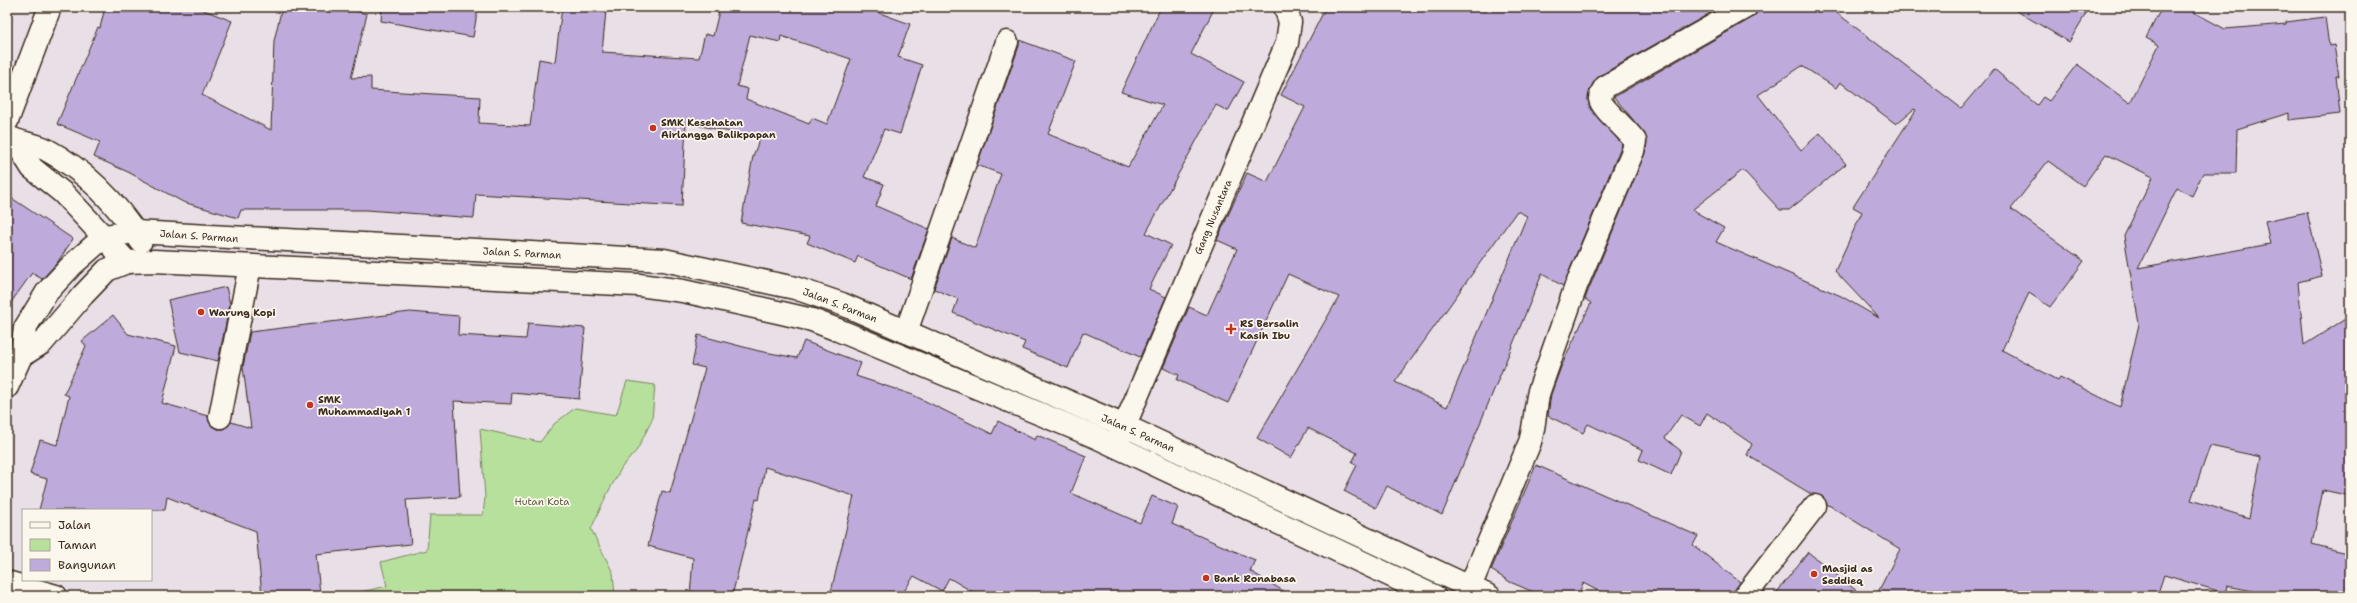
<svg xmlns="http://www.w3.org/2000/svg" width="2357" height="603" viewBox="0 0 2357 603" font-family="'Shantell Sans',sans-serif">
<rect width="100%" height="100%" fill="#e9e0e7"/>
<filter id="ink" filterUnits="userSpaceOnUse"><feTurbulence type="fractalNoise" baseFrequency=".025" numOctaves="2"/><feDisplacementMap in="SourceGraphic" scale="8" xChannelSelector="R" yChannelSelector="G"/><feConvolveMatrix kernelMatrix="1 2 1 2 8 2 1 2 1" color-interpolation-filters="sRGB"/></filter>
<g filter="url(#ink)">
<polygon fill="#b7e09d" stroke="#79855e" points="627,381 655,385 652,420 637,450 622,467 606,496 591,529 613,573 615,596 355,596 356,593 387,586 381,562 427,550 430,515 483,515 485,497 480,429 540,442 554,424 575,408 616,415"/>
<g fill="#beabdb" stroke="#3b2a1e" fill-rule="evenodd">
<path d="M105,7H196L232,21L202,95L271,130L274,41L282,7H339L367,14L351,78L371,77V90L480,97L479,123L530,126L539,59L555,62L562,7L606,11L602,52L699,58L705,34L713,36L720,7H863L910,24L898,57L922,65L900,134L884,129L864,177L884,184L876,206L929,229L911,279L858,256L855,263L807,243L810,236L741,223L753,156L760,138L686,123L682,206L476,194L474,218L367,210H241L238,218L183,202L128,172L94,157L100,142L57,124L98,27L100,28ZM750,35L780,42L781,36L851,59L827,124L812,118L809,124L746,99L748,89L737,86Z"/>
<polygon points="382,7 478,7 473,37 381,21"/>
<polygon points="1161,7 1215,7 1191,54 1244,82 1228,111 1216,105 1146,233 1171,245 1149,289 1166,297 1140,357 1083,332 1068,368 1022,349 1025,342 953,313 958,299 934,289 952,238 975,248 1001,174 977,165 1019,46 1019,40 1076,61 1048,134 1128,167 1163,105 1121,92"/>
<path d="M1326,7H1721L1599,76L1592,85L1588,98L1590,108L1622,144L1621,147L1563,286L1542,274L1442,515L1387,486L1376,508L1344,491L1357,465L1352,462L1357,453L1308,428L1291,458L1257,438L1339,297L1288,274L1228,403L1177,380L1179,375L1163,368L1189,307L1207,315L1237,249L1217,240L1247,173L1267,182L1305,107L1281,95ZM1517,211L1527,216L1447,407L1395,382Z"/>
<path d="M1758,7H1829L1961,108L1994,69L2037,105L2043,97L2049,101L2077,64L2130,103L2159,45L2146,38L2162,7H2184L2225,29L2286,24V22L2325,17L2329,46L2334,45L2339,76H2336L2340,114L2289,120V113L2237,129L2236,173H2203L2192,196L2177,188L2138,268L2270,244L2265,221L2307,212L2322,276L2298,282L2304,345L2350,316V496L2323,490L2312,544L2350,554V596H2279L2227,586L2225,593L2164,575L2157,596H1876L1900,549L1827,504L1822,496L1811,494L1747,455L1752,444L1707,413L1700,426L1681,415L1665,438L1681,451L1671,475L1639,460L1643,450L1588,424L1583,433L1548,416L1551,394L1561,367L1591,303L1585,299L1588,291L1645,153L1647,143L1645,134L1614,97L1752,18L1757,13ZM1802,66L1836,88L1840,82L1896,124L1914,109L1916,110L1853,207L1862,212L1835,271L1879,318L1841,296L1716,242L1724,228L1692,210L1743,170L1780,210H1789L1846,164L1820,133L1801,150L1758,95ZM2106,154L2153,177L2124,236L2139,324L2120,407L2060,377L2058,380L2002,350L2029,293L2050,307L2084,261L2011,209L2048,161L2083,186ZM2210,446L2261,457L2249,518L2191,500Z"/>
<polygon points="2010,7 2090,7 2069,42"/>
<polygon points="7,195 73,239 57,263 42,279 32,273 7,308"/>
<polygon points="226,287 230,304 218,361 180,352 168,300"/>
<polygon points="410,312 459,316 458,335 526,339 528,323 585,328 579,399 512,393 511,404 454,401 460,497 406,500 411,544 316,554 320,594 262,596 256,531 167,497 165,510 39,510 47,479 30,474 40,440 57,445 69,396 64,394 86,346 82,341 113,315 128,334 176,346 162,403 208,416 212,426 218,429 224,429 231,422 251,428 243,367 250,332"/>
<polygon points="698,335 759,351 797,358 804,341 861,363 856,376 913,395 992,434 998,421 1035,440 1037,435 1086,456 1071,493 1140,523 1152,496 1178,507 1172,524 1255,560 1250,571 1292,596 980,596 949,578 942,591 914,576 901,596 830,596 854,496 765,467 759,500 756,499 732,596 690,596 693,558 648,546 662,491 670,493 705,368 692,365"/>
<polygon points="1536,465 1698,536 1693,545 1740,582 1733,596 1608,596 1583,583 1578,596 1543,596 1510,582 1491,570"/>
<polygon points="1808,552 1863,596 1774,596"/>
</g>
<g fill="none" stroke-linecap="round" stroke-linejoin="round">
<defs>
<g id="street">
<polyline points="7,121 50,7"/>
<polyline points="906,332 1007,42"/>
<polyline points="220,417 250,266"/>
<polyline points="1116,446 1287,43 1290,22 1285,7"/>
<polyline points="7,582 56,596"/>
<path d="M1470,587L1530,442C1535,425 1535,408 1539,391L1576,286L1633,151L1635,141C1629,131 1601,108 1600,99C1600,95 1603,90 1605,87L1746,7"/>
<polyline points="1745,596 1815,506"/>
</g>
<g id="secondary">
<path d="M7,136C19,144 35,143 47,150C86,171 118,205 141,241"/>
<polyline points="15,141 32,168 63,193 127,262"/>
<polyline points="105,236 135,232 664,260 795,288 842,304 1125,426 1489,596"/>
<polyline points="21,356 42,343 83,295 107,270 127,262 154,261 639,285 683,291 782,313 812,320 838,330 1096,437 1434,596"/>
<polyline points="7,387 21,356 25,328 47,292 72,265 105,236"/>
</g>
</defs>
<use href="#street" stroke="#3b2a1e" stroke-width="25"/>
<use href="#secondary" stroke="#3b2a1e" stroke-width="25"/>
<use href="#street" stroke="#fbf7ec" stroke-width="22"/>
<use href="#secondary" stroke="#fbf7ec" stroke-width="22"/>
</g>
</g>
<g fill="#c8321e" stroke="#fbf7ec" stroke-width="1.5">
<circle cx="653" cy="128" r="4"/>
<circle cx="201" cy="312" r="4"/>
<path d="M1229 323h4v4h4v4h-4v4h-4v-4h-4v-4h4z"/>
<circle cx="310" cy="405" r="4"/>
<circle cx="1814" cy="574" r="4"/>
<circle cx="1206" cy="578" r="4"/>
</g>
<g text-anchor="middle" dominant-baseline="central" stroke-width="3.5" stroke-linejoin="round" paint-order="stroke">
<g font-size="10" font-weight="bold" fill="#3b2a1e" stroke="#fbf7ec" text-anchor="start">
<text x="661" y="122">SMK Kesehatan<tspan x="661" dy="12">Airlangga Balikpapan</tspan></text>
<text x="209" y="312">Warung Kopi</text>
<text x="1240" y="323">RS Bersalin<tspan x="1240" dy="12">Kasih Ibu</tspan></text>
<text x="318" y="399">SMK<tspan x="318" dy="12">Muhammadiyah 1</tspan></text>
<text x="1822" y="568">Masjid as<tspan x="1822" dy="12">Seddieq</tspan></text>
<text x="1214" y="578">Bank Ronabasa</text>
</g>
<g font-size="10" fill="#3b2a1e" stroke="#fbf7ec">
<text transform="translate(1213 217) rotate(-67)">Gang Nusantara</text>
<text transform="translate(199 236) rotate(4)">Jalan S. Parman</text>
<text transform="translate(522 253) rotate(3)">Jalan S. Parman</text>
<text transform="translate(840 305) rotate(21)">Jalan S. Parman</text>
<text transform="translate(1138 433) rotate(24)">Jalan S. Parman</text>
</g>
<g font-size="10" fill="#5a583e" stroke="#fbf7ec">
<text x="542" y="501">Hutan Kota</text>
</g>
</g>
<rect width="2357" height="603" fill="none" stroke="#fbf7ec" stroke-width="24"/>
<rect x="12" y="12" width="2333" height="579" fill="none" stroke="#3b2a1e" stroke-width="1.5" filter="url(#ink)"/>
<rect x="22" y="509" width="130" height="72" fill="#fbf7ec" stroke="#aea59a"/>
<rect x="30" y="522" width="20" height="6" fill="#fbf7ec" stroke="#aea59a"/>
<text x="58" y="529" font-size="12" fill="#3b2a1e">Jalan</text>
<rect x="30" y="539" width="20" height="12" fill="#b7e09d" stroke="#aea59a"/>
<text x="58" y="549" font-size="12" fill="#3b2a1e">Taman</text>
<rect x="30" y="559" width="20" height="12" fill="#beabdb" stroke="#aea59a"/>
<text x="58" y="569" font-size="12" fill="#3b2a1e">Bangunan</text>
</svg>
